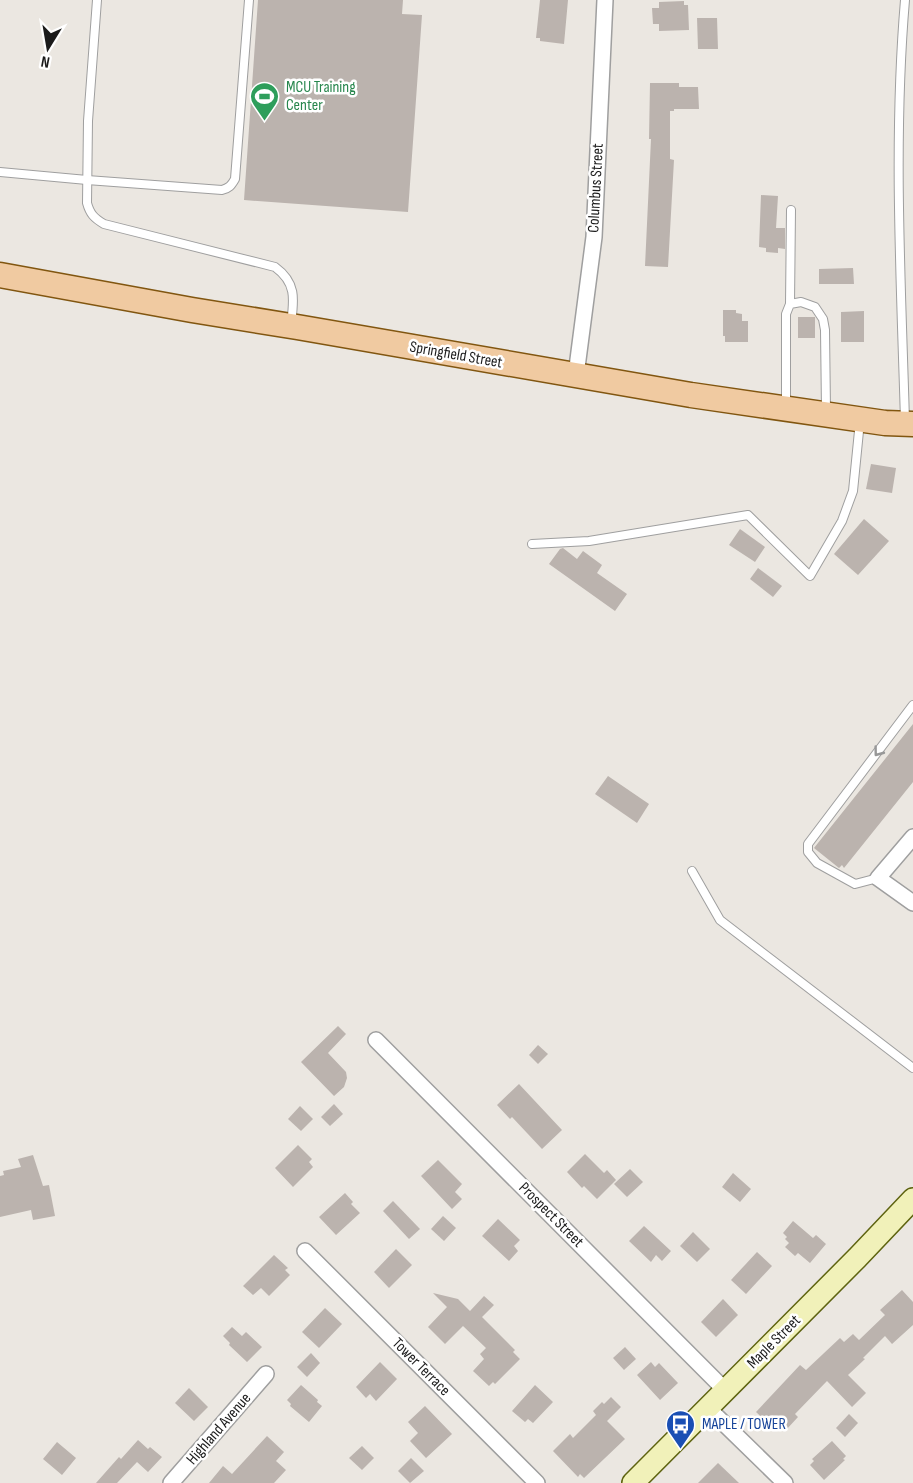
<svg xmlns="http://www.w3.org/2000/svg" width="913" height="1483" viewBox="0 0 913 1483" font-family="'Sofia Sans Condensed',sans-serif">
<rect width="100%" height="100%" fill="#ebe7e1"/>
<g fill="#bbb3ae">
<polygon points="258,0 403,0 402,14 422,15 408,212 244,200"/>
<polygon points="540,0 568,0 564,44 540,41 540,38 536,38"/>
<polygon points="684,1 684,5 688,5 689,30 659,31 659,24 653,24 652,8 659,8 659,2"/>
<polygon points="697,18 717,18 718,49 698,49"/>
<polygon points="650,83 679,83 679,87 698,87 699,109 674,109 674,111 670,111 670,159 674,160 668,267 645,266 651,139 649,139"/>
<polygon points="761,195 778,196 776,228 785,228 785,249 778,248 778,253 766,252 766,248 759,247"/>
<polygon points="853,268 854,284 819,284 819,269"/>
<polygon points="723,310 736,310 736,313 742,314 742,321 748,321 748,342 725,342 725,336 723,336"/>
<polygon points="864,311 864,342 841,342 841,312"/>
<rect x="798" y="317" width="17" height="21"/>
<polygon points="871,464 896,468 892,493 866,489"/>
<polygon points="864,519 889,541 858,575 834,554"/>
<polygon points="740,529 765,547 755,562 729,545"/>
<polygon points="563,548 577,559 583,551 602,565 597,573 627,594 615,611 549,564 560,549"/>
<polygon points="758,568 782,586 773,597 750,579"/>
<polygon points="913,724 913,782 844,868 842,865 839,868 814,848"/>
<polygon points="608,776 649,804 637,823 595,794"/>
<polygon points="338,1026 346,1034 328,1053 346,1072 347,1078 344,1087 334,1096 301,1062"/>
<polygon points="538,1045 548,1054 538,1064 529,1055"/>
<polygon points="519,1084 562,1130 542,1149 512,1117 510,1119 497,1105"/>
<polygon points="334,1104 343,1114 330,1126 321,1117"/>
<polygon points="300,1106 313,1119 301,1131 288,1119"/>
<polygon points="298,1145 312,1159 309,1162 313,1167 293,1187 275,1168"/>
<polygon points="585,1154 604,1173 607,1170 616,1180 597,1199 584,1186 582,1188 567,1172"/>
<polygon points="33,1155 43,1186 49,1185 55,1216 33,1220 31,1210 0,1217 0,1176 4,1175 3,1171 21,1167 18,1159"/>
<polygon points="438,1160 462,1184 455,1192 462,1199 452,1209 421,1176"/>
<polygon points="630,1169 643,1182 627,1197 614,1184"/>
<polygon points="733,1173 751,1189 740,1202 722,1187"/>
<polygon points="345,1193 353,1202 351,1204 360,1213 336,1235 319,1217"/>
<polygon points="393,1201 420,1229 409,1239 383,1211"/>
<polygon points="443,1216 456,1228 444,1241 431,1229"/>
<polygon points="498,1219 520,1240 514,1246 518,1251 509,1261 482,1236"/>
<polygon points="793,1221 813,1238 816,1235 826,1244 810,1263 798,1253 795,1256 785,1247 789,1243 785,1239 787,1237 783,1233"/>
<polygon points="644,1226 671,1251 662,1261 656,1255 651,1262 629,1241"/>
<polygon points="693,1232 710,1249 697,1262 680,1246"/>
<polygon points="396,1249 412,1265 389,1288 374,1272"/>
<polygon points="757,1252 772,1266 746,1294 731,1280"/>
<polygon points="274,1255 288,1268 285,1270 290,1275 269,1296 261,1288 253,1295 243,1286"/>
<polygon points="902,1290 913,1302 913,1325 892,1344 885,1336 863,1358 865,1359 848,1375 866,1393 852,1407 827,1381 795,1414 798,1417 786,1430 778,1423 773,1428 756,1412 800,1365 806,1370 840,1338 844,1342 853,1334 859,1340 885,1315 880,1310"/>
<polygon points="433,1293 458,1299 470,1311 484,1296 494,1305 482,1317 515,1350 513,1352 520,1359 495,1384 493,1382 489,1386 473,1371 484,1359 480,1354 486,1348 463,1326 445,1344 428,1327 447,1307"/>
<polygon points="723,1299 738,1315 716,1337 701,1322"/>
<polygon points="325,1308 342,1324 319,1348 302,1332"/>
<polygon points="232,1327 242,1336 246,1332 262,1347 247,1362 229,1345 230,1343 223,1336"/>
<polygon points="625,1347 636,1359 624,1370 613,1358"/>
<polygon points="311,1353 320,1363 307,1377 297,1367"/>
<polygon points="380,1362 397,1379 376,1401 370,1394 366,1398 356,1387"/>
<polygon points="651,1362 655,1367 659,1363 678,1383 660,1400 637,1375"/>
<polygon points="301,1385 318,1400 317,1402 322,1406 309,1422 290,1406 291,1404 287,1400"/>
<polygon points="535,1385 553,1402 533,1423 528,1419 525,1422 512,1411"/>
<polygon points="189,1388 208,1407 194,1421 175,1403"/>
<polygon points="611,1397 621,1407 607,1421 625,1439 584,1478 580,1474 578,1477 553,1451 570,1434 573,1438 596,1415 593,1411 602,1402 604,1404"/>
<polygon points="425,1406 452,1434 426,1458 410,1441 418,1433 408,1422"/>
<polygon points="849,1414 858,1423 845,1437 836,1428"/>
<polygon points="267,1436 284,1452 276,1461 286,1470 274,1483 209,1483 223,1466 232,1474"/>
<polygon points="138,1440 148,1449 150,1447 162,1457 148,1472 137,1462 117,1483 96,1483 119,1457 121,1459"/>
<polygon points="832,1441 846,1456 843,1459 845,1460 824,1480 810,1465 814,1461 812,1459"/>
<polygon points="57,1442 76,1458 62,1475 43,1459"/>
<polygon points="362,1446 374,1458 362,1470 349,1458"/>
<polygon points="411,1458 424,1471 410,1483 398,1471"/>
<polygon points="718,1463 739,1483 698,1483"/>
</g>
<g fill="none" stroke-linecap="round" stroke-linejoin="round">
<defs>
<g id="service">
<path d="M97,0L88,121L87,203C90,214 94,218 104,224L275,267C297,283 294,300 291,324"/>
<path d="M0,172L87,180L222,190C229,188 231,186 235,179L249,0"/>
<polyline points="790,304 791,210"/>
<polyline points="786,405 786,314 790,304 801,302 815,307 823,319 825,330 826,410"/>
<path d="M905,421C901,281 893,140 905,0"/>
<polyline points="532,544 589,541 748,515 810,576 842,521 853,491 860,421"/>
<polyline points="692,871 720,920 913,1068"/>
<polyline points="878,878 855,884 817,863 808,852 808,844 913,705"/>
</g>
<g id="minor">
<polyline points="576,375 594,237 605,0"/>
<polyline points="913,837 878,878 913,903"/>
<polyline points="376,1040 725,1390"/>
<polyline points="305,1251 537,1483"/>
<polyline points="708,1408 785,1483"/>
<polyline points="171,1483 266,1374"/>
</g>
<polyline id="secondary" points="633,1483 857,1258 913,1199"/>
<polyline id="primary" points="0,275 192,310 297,327 691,395 885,423 913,424"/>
</defs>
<use href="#service" stroke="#9f9f9f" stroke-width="10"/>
<use href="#minor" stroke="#9f9f9f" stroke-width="18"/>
<use href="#secondary" stroke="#5e6310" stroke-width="24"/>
<use href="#primary" stroke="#815610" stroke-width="27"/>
<use href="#service" stroke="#fff" stroke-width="8"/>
<use href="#minor" stroke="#fff" stroke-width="15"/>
<use href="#secondary" stroke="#f1f1b9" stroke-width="21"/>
<use href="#primary" stroke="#f0caa1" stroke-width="24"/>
</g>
<defs><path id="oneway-chevron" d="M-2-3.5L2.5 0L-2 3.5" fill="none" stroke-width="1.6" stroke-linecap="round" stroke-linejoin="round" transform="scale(1.5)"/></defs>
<use stroke="#989898" href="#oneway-chevron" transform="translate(878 752) rotate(127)"/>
<defs>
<symbol id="stadium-pin" viewBox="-11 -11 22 30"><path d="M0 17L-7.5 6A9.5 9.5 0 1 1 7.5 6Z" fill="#2e9e5b" stroke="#fff"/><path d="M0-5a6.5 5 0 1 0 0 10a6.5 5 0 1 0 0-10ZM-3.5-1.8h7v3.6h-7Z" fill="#fff"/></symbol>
<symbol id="bus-pin" viewBox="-11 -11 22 30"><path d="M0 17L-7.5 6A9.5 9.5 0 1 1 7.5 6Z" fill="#1a4fb4" stroke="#fff"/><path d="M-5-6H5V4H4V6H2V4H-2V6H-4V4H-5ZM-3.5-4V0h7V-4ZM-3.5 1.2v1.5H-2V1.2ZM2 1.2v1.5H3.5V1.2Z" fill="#fff"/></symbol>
</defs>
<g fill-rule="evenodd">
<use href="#stadium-pin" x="248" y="80" width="33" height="45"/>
<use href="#bus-pin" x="664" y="1408" width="33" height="45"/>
</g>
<g text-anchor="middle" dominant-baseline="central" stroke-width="5" stroke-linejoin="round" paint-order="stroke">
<g font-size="16" fill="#27864d" stroke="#fff" text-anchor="start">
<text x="286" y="87">MCU Training<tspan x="286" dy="18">Center</tspan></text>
</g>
<g font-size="16" fill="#1b1b1b" stroke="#fff">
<text transform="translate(596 188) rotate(-87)">Columbus Street</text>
<text transform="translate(456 355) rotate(10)">Springfield Street</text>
<text transform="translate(551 1215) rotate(45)">Prospect Street</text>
<text transform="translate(774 1342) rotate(-45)">Maple Street</text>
<text transform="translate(421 1367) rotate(45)">Tower Terrace</text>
<text transform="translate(219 1429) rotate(-49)">Highland Avenue</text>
</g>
<g font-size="16" fill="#164399" stroke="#fff" text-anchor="start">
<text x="702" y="1424">MAPLE / TOWER</text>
</g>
</g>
<g transform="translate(48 48) rotate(191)" stroke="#ffffff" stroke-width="4.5" paint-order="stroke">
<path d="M0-4.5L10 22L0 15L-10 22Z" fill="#1b1b1b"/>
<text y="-9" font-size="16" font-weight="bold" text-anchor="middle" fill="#1b1b1b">N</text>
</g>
</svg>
